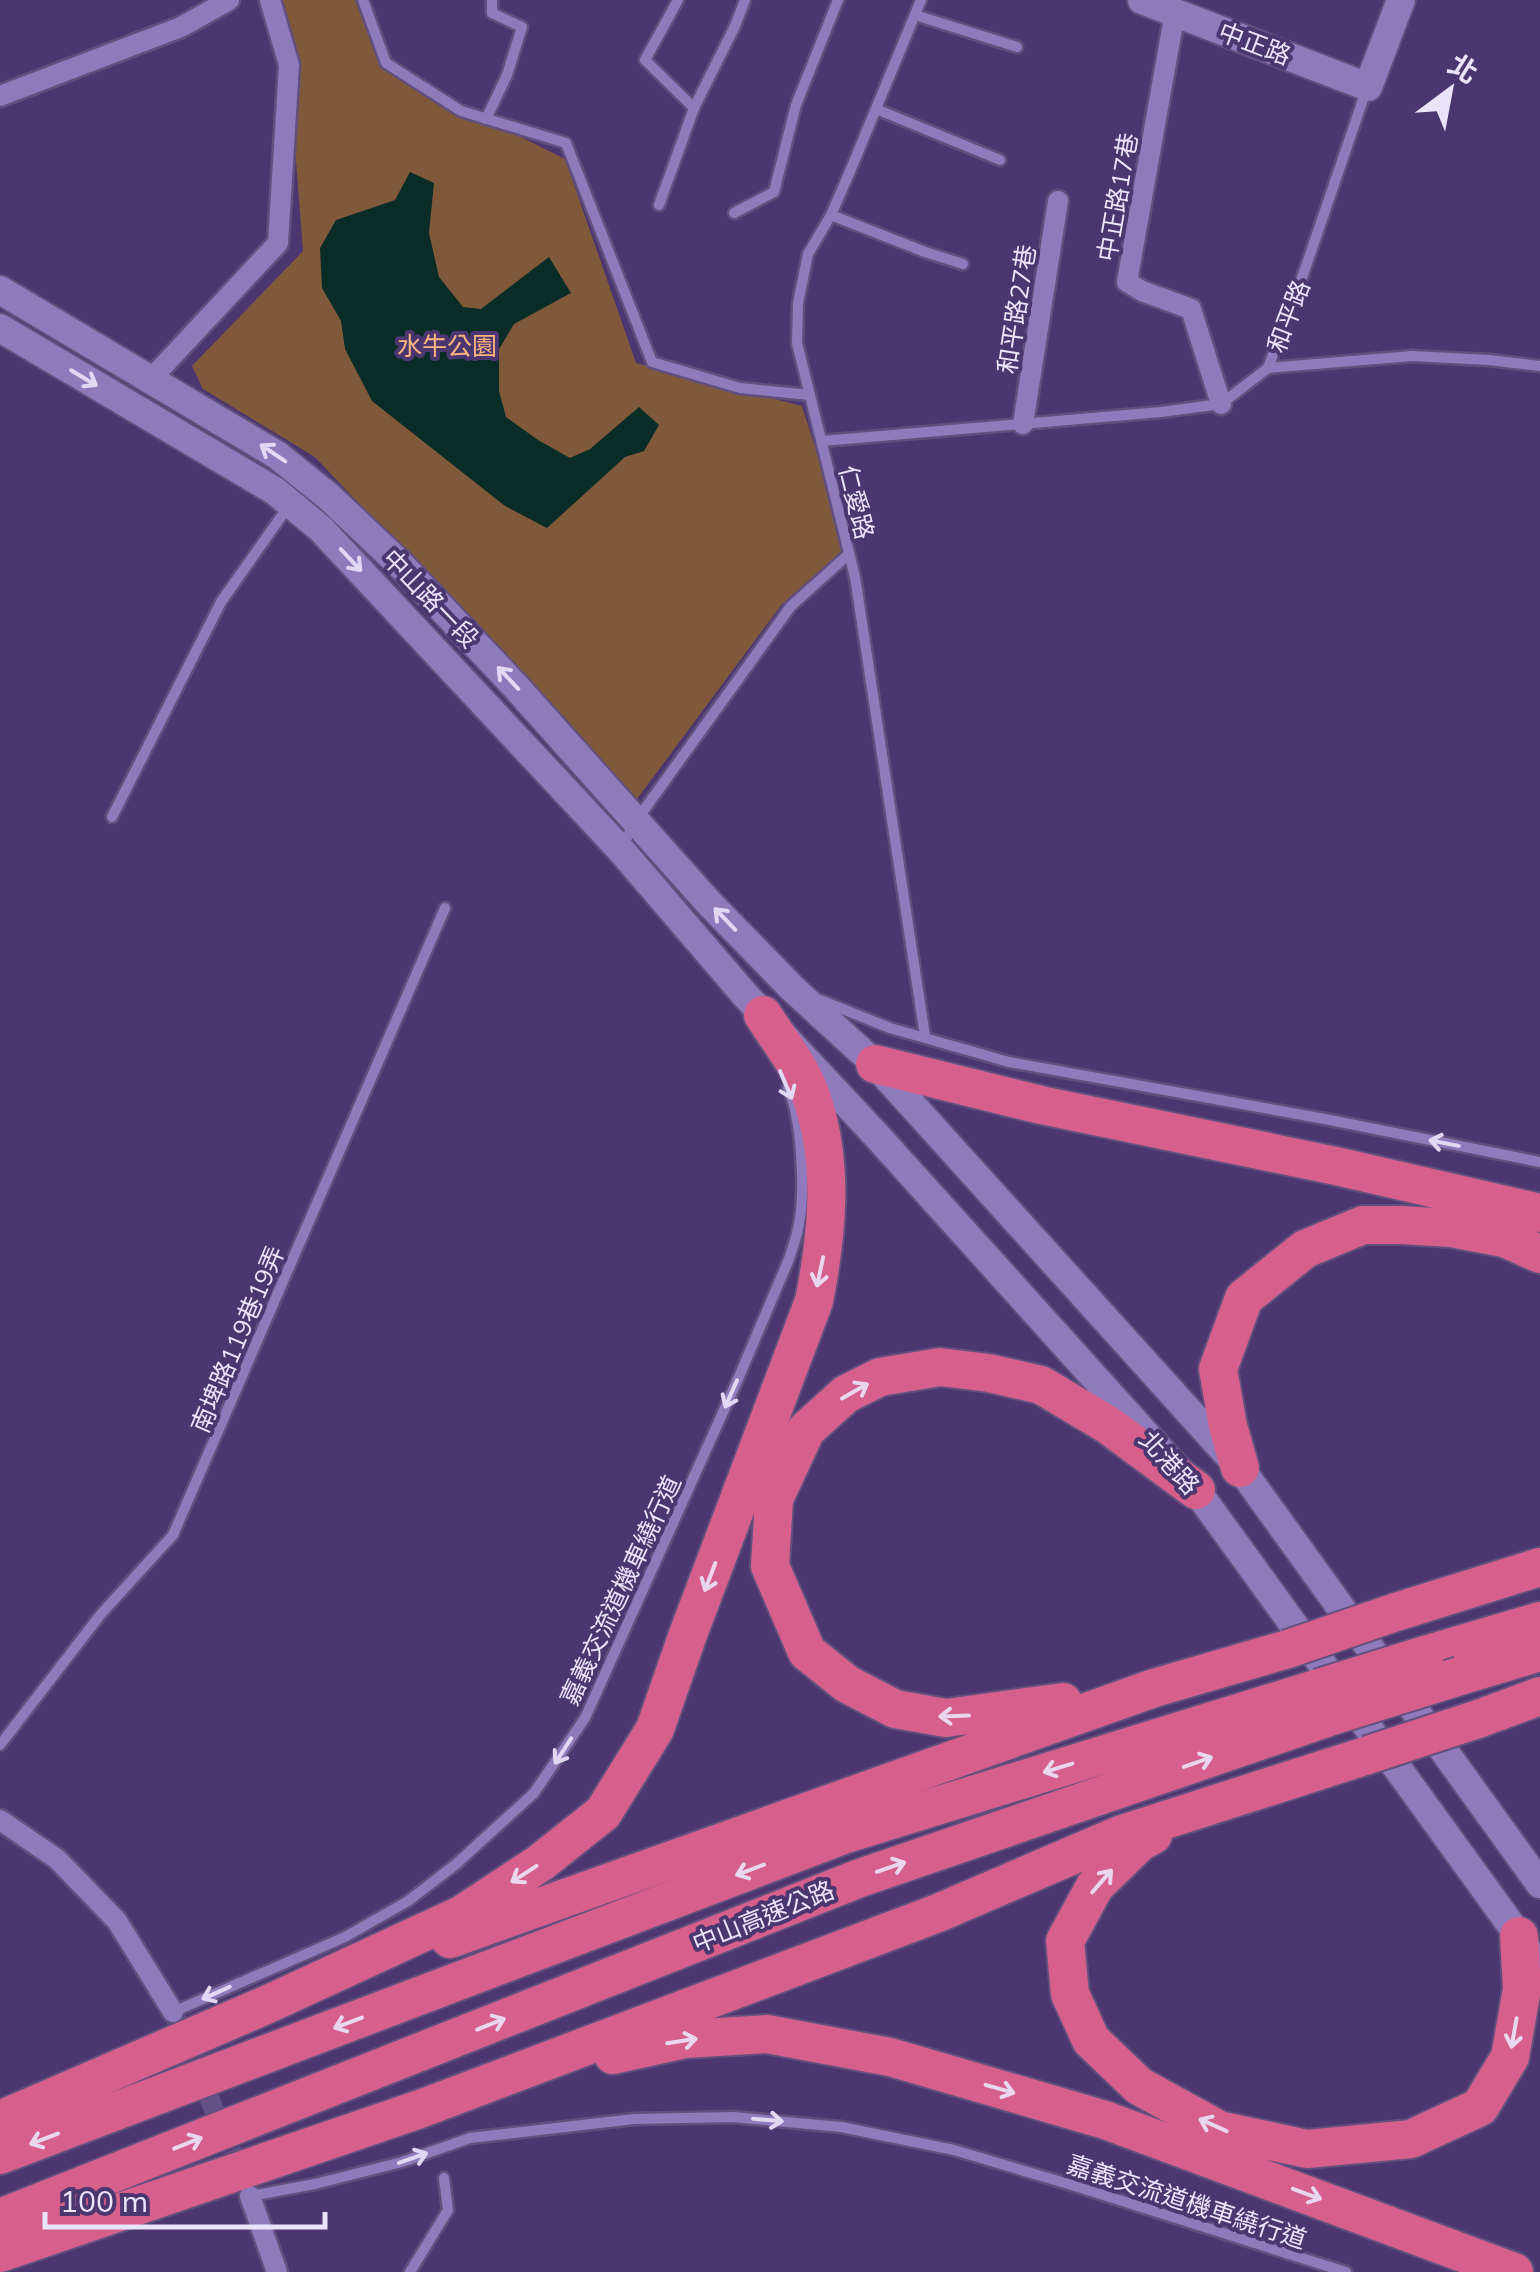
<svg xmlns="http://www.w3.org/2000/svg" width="1540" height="2272" viewBox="0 0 1540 2272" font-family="Mulish,'Noto Sans TC',sans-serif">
<rect width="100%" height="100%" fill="#4b3670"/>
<polygon fill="#80593b" points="272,0 355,0 383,69 565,159 636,363 802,406 849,554 782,604 637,799 315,457 203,389 192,366 303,251 288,58"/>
<polygon fill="#092d26" points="410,172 434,183 429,233 439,277 463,307 481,309 549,257 571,293 514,324 499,349 499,391 506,417 538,440 570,458 590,449 639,407 659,425 644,451 625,457 547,528 505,506 372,401 345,349 341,321 322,288 320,248 336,220 395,200"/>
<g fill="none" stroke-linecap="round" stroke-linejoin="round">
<polyline stroke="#635085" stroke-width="20" stroke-dasharray="20 10" stroke-linecap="butt" points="173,2012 242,2176"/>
<defs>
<g id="lane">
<polyline points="363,0 386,63 461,111 566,143 652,362 740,388 810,395"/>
<polyline points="678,0 645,60 694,108"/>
<polyline points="921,0 851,169 831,215 808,254 798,303 797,343 855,577 925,1036"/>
<polyline points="915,15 1017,47"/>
<polyline points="876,109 1000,160"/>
<polyline points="486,119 507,75 522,27 492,13 492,0"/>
<polyline points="659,205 694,108 735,26 745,0"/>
<polyline points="734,213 774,192 796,105 838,0"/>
<polyline points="831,215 925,252 963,264"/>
<polyline points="1268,368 1412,356 1489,360 1540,366"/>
<polyline points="822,441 1161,412 1221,404 1268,368 1304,272 1366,91"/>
<polyline points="112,817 221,602 290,504"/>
<polyline points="621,848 636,821 791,606 849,554"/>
<polyline points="820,1000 890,1028 1009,1062 1325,1119 1540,1162"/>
<polyline points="0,1745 101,1614 173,1535 445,908"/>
<path d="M173,2012L345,1937L408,1901L455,1865L534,1793L585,1718L738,1379L789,1259C792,1249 796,1239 798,1229C806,1195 802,1119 788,1088"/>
<polyline points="251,2196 315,2184 402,2162 470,2138 634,2119 733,2117 841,2127 954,2150 1075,2186 1346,2272"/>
<polyline points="410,2272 448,2210 444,2178"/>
</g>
<g id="street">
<polyline points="1175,12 1127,282 1142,291 1191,309 1221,404"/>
<polyline points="0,96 181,27 229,0"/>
<polyline points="150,380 278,243 289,65 270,0"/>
<polyline points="1023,424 1058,201"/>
<polyline points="0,1820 57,1859 117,1921 173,2012"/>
<polyline points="250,2196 277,2272"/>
</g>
<g id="secondary">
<polyline points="1142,0 1368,87 1401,0"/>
<polyline points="0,290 277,455 328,496 400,564 516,687 709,903 793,989 875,1064 1240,1468 1540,1884"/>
<polyline points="0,328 275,491 321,529 620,849 746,996 877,1136 1196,1490 1519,1936 1540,1971"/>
</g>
<g id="highway">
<polyline points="875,1064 1041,1105 1336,1166 1540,1213"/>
<polyline points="1240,1468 1228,1426 1218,1369 1244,1298 1305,1249 1363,1225 1401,1225 1451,1228 1504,1238 1540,1254"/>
<polyline points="1396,1612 1540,1567"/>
<polyline points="1425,1655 1540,1621"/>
<polyline points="1460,1676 1540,1652"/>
<polyline points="1063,1702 946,1718 895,1709 847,1684 807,1652 770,1566 774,1499 806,1430 846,1394 880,1377 940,1367 989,1373 1041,1385 1108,1425 1196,1490"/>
<polyline points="1478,1719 1540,1696"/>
<polyline points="1153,1835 1140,1842 1095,1886 1065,1941 1070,1994 1091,2040 1139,2086 1219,2130 1307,2149 1411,2139 1480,2107 1510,2057 1522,1989 1519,1936"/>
<polyline points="450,1939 1154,1688 1288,1649"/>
<polyline points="613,2055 686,2039 767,2034 890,2057 1105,2120 1514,2272"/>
<path d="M0,2120L266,2005L461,1915L540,1863L603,1813L655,1729L687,1637L814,1301C827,1235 834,1167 813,1102C804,1071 780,1042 763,1015"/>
<polyline points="0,2155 846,1834 1319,1688"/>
<polyline points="0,2218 860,1878 1338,1714"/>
<polyline points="0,2253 420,2109 938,1913 1122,1834 1368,1755"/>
</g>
</defs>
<use href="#lane" stroke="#614f7e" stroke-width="15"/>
<use href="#street" stroke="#614f7e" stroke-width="25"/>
<use href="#secondary" stroke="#614f7e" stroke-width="32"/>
<use href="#highway" stroke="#614f7e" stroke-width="42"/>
<use href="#lane" stroke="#8f7abb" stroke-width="10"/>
<use href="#street" stroke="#8f7abb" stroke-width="20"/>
<use href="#secondary" stroke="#8f7abb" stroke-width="28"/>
<use href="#highway" stroke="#d65f8c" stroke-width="38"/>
<defs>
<g id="highway-bridge">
<polyline points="1288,1649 1396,1612"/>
<polyline points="1319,1688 1425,1655"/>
<polyline points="1338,1714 1460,1676"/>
<polyline points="1368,1755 1478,1719"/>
</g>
</defs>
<use href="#highway-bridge" stroke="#614f7e" stroke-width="42" stroke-linecap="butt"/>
<use href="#highway-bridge" stroke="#d65f8c" stroke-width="38"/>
</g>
<defs><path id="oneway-shaft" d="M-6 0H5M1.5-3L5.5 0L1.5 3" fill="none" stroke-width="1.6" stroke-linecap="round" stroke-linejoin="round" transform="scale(2.5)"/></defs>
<g stroke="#e1d9f4">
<use href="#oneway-shaft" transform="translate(84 378) rotate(31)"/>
<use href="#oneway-shaft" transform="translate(273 453) rotate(-146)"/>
<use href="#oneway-shaft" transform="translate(351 560) rotate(47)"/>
<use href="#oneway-shaft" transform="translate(508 678) rotate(-133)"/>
<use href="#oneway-shaft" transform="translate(725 919) rotate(-134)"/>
<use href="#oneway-shaft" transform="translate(786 1085) rotate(67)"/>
<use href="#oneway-shaft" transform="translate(1444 1143) rotate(-169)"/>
<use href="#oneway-shaft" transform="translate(731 1394) rotate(114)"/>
<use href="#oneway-shaft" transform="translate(563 1751) rotate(123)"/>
<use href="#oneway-shaft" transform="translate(216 1993) rotate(156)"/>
<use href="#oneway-shaft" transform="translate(768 2120) rotate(5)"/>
<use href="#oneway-shaft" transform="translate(413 2158) rotate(-19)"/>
</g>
<g stroke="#e8d7ef">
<use href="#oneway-shaft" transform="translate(820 1272) rotate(102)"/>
<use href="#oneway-shaft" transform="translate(855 1391) rotate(-30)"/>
<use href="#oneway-shaft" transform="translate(710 1577) rotate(111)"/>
<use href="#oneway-shaft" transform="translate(954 1716) rotate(178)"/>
<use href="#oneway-shaft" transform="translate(1198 1762) rotate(-19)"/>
<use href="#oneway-shaft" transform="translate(1058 1768) rotate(163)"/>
<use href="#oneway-shaft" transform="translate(891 1867) rotate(-19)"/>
<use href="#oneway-shaft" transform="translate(750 1870) rotate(159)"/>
<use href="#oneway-shaft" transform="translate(524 1874) rotate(147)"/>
<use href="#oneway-shaft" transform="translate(1102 1881) rotate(-49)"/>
<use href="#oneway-shaft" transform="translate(348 2023) rotate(159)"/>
<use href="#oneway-shaft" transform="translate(491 2024) rotate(-22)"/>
<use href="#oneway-shaft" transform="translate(1514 2033) rotate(100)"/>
<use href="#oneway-shaft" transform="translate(682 2041) rotate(-9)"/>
<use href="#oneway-shaft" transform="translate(1000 2089) rotate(16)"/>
<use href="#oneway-shaft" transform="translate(1213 2125) rotate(-156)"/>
<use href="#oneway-shaft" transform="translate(44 2139) rotate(159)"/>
<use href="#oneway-shaft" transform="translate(188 2143) rotate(-22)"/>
<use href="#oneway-shaft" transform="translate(1307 2194) rotate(20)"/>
</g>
<g text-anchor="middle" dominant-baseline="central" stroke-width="8" stroke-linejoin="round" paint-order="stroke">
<g font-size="25" fill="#eae4fa" stroke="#4b3670">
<text transform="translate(1255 43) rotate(21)">中正路</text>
<text transform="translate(1117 197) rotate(-80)">中正路17巷</text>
<text transform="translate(1016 309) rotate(-81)">和平路27巷</text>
<text transform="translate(1288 316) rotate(-69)">和平路</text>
<text transform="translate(857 502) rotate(76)">仁愛路</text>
<text transform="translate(431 598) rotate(46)">中山路一段</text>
<text transform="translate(237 1339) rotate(-67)">南埤路119巷19弄</text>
<text transform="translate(1170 1462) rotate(48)">北港路</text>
<text transform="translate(620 1590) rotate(-65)">嘉義交流道機車繞行道</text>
<text transform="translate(763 1916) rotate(-22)">中山高速公路</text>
<text transform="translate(1187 2201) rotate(18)">嘉義交流道機車繞行道</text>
</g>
<g font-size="25" fill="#fcb57e" stroke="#4b3670">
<text x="447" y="345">水牛公園</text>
</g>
</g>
<g transform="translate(1450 90) rotate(32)" stroke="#4b3670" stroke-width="8" paint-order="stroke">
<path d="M0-8L18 38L0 25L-18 38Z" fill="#eae4fa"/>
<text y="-15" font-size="28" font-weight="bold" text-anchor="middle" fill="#eae4fa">北</text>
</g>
<path d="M45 2212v15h280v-15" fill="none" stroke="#eae4fa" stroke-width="5"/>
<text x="60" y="2212" font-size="30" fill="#eae4fa" stroke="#4b3670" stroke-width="8" paint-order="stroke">100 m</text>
</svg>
